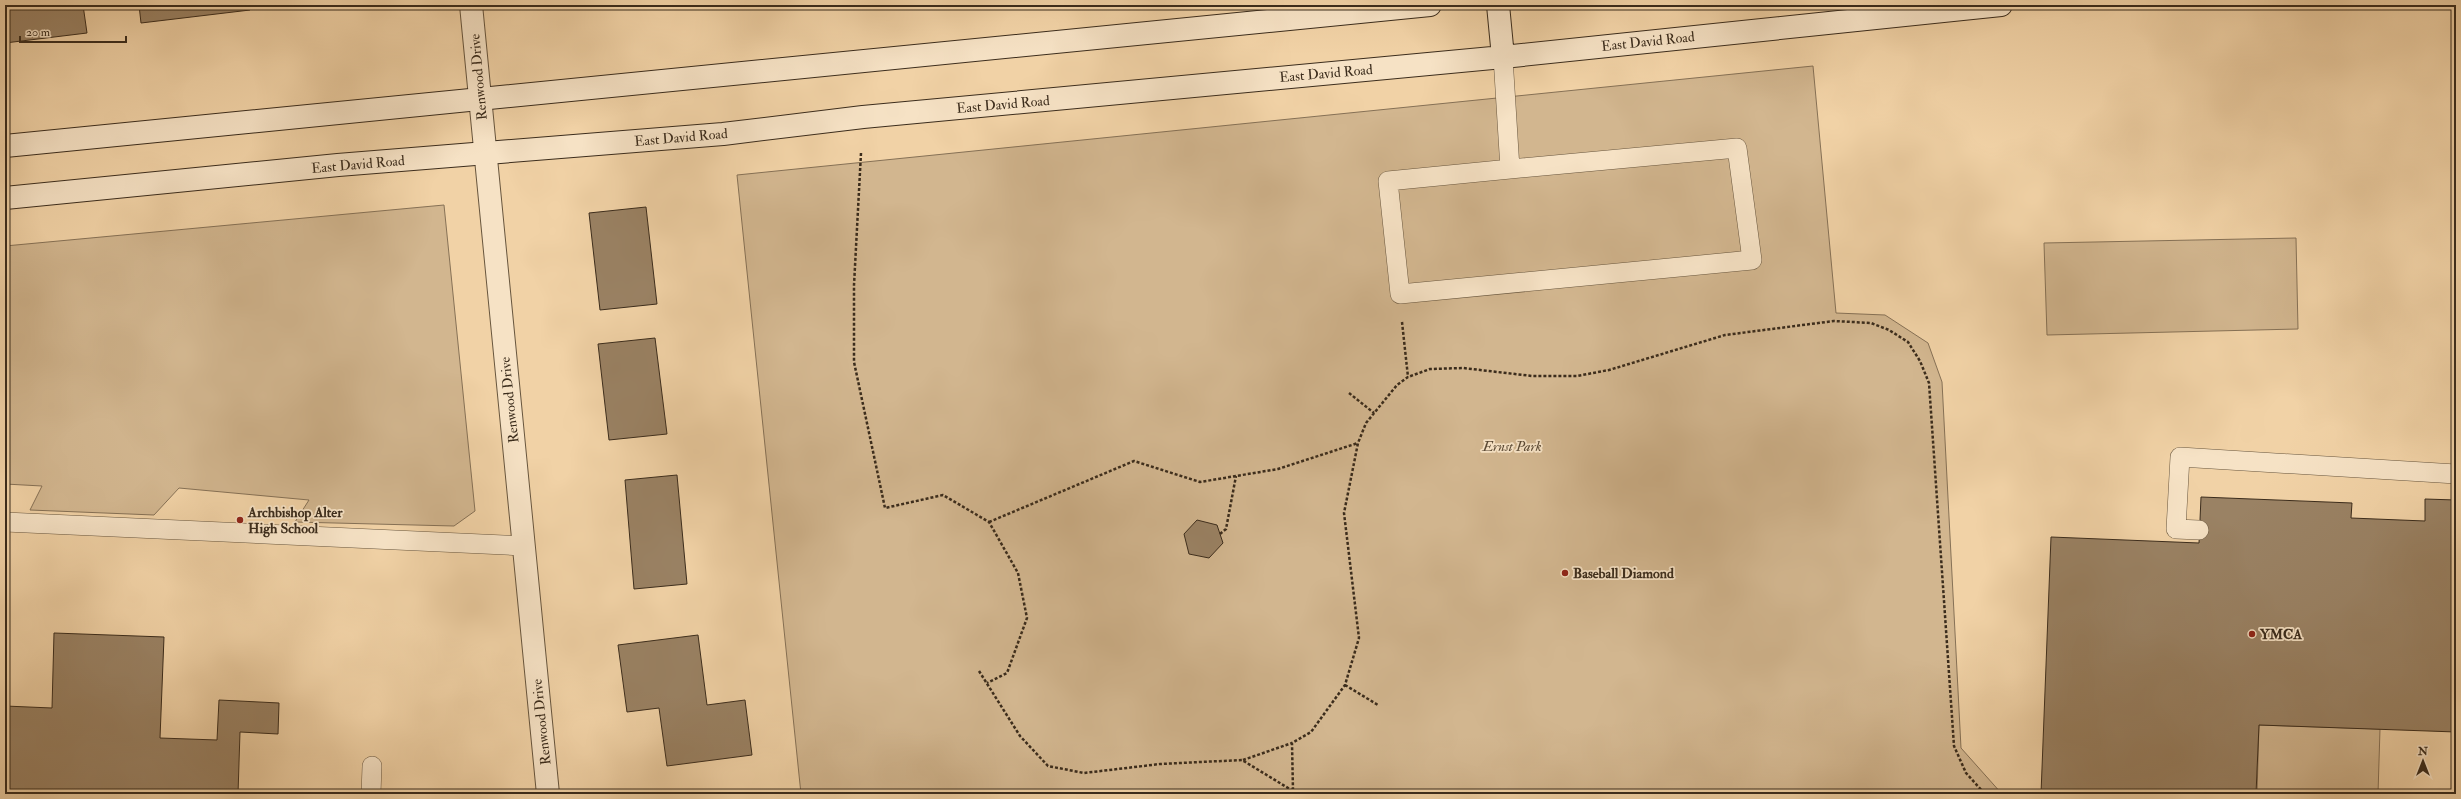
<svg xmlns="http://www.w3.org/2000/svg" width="2461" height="799" font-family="'IM FELL Double Pica',serif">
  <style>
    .green { fill: #d2b68f; stroke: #867156 }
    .building { fill: #9a8264; stroke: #3b2c1c }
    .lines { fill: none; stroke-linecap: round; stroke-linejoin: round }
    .lane-casing { stroke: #68563e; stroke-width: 20 }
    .street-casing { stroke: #68563e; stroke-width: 24 }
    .secondary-casing { stroke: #3b2c1c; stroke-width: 24 }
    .path { stroke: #3b2c1c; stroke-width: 2.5; stroke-dasharray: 3 2; stroke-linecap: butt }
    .lane { stroke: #f6e2c5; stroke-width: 19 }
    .street { stroke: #f6e2c5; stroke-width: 22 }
    .secondary { stroke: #f6e2c5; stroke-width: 22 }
    .poi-dot { fill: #8f2418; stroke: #f6e2c5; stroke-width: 1.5 }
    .labels { text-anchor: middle; stroke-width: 3.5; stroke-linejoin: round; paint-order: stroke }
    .street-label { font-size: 14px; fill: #3b2c1c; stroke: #f6e2c5 }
    .park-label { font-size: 14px; font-style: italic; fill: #594833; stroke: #f6e2c5 }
    .poi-label { font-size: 14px; font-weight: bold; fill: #3b2c1c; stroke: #f6e2c5; text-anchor: start }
  </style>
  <rect width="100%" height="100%" fill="#f1d2a6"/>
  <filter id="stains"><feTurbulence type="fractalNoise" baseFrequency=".005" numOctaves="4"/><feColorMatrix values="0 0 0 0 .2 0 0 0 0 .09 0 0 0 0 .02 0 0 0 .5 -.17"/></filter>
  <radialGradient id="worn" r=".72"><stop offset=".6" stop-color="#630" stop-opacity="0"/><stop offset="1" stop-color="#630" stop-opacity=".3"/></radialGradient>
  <path class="green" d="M1813 66 1836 313 1885 315 1928 343 1942 382 1961 748 2002 794H801L737 175Z
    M444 205 475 511 454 526 295 522 309 500 179 488 154 515 30 510 42 486 5 484V246Z
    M2296 238 2298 329 2047 335 2044 243Z
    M2259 725 2380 729 2378 794H2257Z"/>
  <path class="building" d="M5 5H83L87 33 5 43Z
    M139 5H249L250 10 141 23Z
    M646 207 657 304 600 310 589 213Z
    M655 338 667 434 609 440 598 344Z
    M677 475 687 584 634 589 625 480Z
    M2201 497 2352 503 2351 518 2425 521V499L2456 500V732L2259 725 2256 794H2041L2051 537 2199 543Z
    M1197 520 1217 525 1223 543 1209 558 1189 554 1184 534Z
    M54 633 164 637 160 738 217 740 219 700 279 703 278 734 240 732 238 794H5V706L52 708Z
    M698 635 707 705 745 700 752 755 667 766 659 708 627 712 618 645Z"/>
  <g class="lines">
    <defs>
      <path id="lane" d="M1503 57 1510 169 1737 148 1752 260 1400 294 1388 181 1510 169
        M5 522 524 546
        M2199 530 2176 529 2180 457 2456 474
        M371 794 372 766"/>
      <path id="street" d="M471 5 548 794"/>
      <path id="secondary" d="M1498 5 1503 57
        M5 146 1430 5
        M5 198 338 165 723 134 863 117 1503 57 2001 5"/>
    </defs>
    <use href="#lane" class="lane-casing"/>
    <use href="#street" class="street-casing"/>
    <use href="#secondary" class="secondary-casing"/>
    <path class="path" d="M861 153 854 285V362L885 508 943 495 989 522 1018 573 1027 618 1007 673 987 683
      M1402 322 1408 377
      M1349 393 1374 413
      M989 522 1134 461 1200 482 1278 469 1358 443
      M1220 534 1226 529 1236 476
      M979 671 1020 736 1048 766 1084 773 1160 764 1242 760 1293 791
      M1345 685 1378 705
      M1243 760 1292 743
      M1296 794 1293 791 1292 743 1311 732 1345 685 1359 638 1344 513 1358 443 1366 423 1397 385 1408 377 1430 369 1463 368 1532 376H1577L1609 370 1725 335 1834 321 1871 323 1889 330 1908 342 1920 361 1929 383 1954 746 1966 773 1985 794"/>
    <use href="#lane" class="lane"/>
    <use href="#street" class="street"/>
    <use href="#secondary" class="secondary"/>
  </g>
  <g class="poi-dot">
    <circle cx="240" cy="520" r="4"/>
    <circle cx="1565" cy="573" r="4"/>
    <circle cx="2252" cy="634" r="4"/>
  </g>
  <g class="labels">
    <g class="street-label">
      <text transform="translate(1648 41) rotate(-6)" y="5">East David Road</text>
      <text transform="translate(1326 73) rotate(-5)" y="5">East David Road</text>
      <text transform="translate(478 77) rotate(-95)" y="5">Renwood Drive</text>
      <text transform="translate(1003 104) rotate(-5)" y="5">East David Road</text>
      <text transform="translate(681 137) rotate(-5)" y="5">East David Road</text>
      <text transform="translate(358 164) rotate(-5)" y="5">East David Road</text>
      <text transform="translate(509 400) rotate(-96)" y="5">Renwood Drive</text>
      <text transform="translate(541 722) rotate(-96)" y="5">Renwood Drive</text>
    </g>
    <g class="park-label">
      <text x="1512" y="451">Ernst Park</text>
    </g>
    <g class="poi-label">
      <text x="248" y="517">Archbishop Alter<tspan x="248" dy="16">High School</tspan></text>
      <text x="1573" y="578">Baseball Diamond</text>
      <text x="2260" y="639">YMCA</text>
    </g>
  </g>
  <rect width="2461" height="799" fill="none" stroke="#f1d2a6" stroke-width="20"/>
  <rect x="6" y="6" width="2449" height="787" fill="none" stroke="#3b2c1c" stroke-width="2"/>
  <rect x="10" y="10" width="2441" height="779" fill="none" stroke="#3b2c1c"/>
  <g transform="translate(2423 761)" stroke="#f6e2c5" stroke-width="3" paint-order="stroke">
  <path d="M0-3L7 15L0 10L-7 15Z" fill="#3b2c1c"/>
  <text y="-6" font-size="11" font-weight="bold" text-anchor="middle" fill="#3b2c1c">N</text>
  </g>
  <path d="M20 36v6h106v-6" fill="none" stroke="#3b2c1c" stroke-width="2"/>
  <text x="26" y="36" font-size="12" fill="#3b2c1c" stroke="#f6e2c5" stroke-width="3" paint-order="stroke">20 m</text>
  <rect width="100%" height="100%" filter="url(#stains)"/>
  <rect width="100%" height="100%" fill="url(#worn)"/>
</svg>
